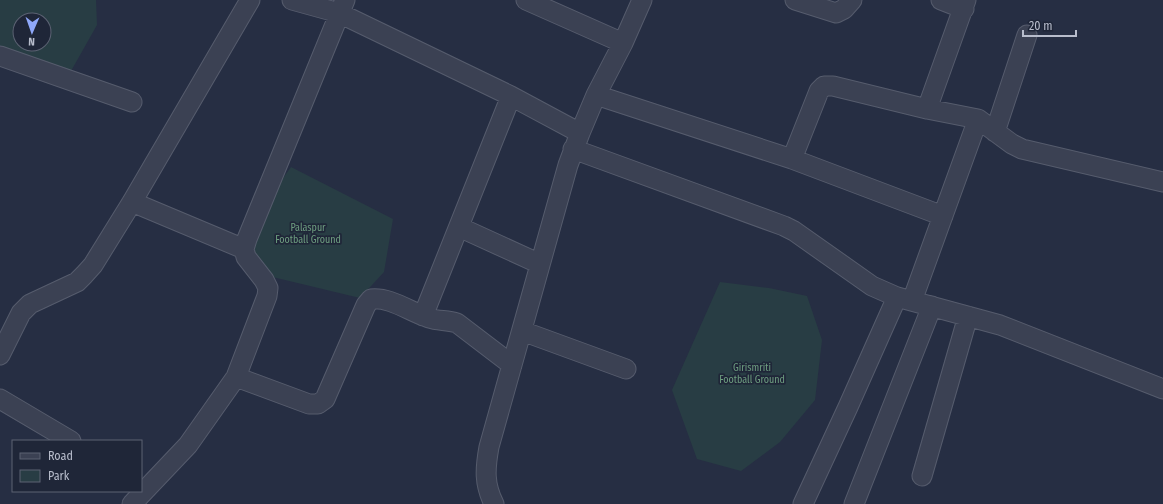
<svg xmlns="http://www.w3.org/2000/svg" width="1163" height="504" font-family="'Fira Sans Condensed',sans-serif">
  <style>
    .green { fill: #283d44; fill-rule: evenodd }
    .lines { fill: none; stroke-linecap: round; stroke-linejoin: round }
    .street-casing { stroke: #565c6d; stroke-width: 21 }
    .street { stroke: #3b4153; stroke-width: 19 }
    .labels { text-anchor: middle; stroke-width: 3.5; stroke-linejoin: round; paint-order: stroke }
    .park-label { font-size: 10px; fill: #6e9e80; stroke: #1f2638 }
  </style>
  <rect width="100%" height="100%" fill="#262e43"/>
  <path class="green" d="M0 0H96L97 25 62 87 0 56ZM20 20H44V44H20Z
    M291 167 393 219 384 272 360 298 256 273 251 223Z
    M720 282 769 288 807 296 822 340 815 400 780 442 741 471 697 459 672 390Z"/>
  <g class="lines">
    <defs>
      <path id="street" d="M292 0 339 13 511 96 580 133
        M526 0 623 43
        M795 0 836 13 844 9 852 0
        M941 0 964 9
        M0 56 132 102
        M596 95 792 159 943 216
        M927 109 966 0
        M995 132 1027 35
        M573 149 784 226 794 231 872 286 897 297 1000 325 1163 389
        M792 159 819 91 824 86H833L927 109 978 119 1012 144 1022 149 1163 182
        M132 202 244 249
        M459 227 540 264
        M912 301 978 119
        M423 316 511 96
        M522 331 626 369
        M0 355 21 313 30 304 77 282 84 275 93 265 132 202 250 0
        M236 377 309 404H318L325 399 366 305 371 299C391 297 410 312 429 318 438 321 447 320 457 323L512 365
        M0 399 71 441
        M922 476 968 316
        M132 504 188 445 236 377 267 296 268 288 264 280 246 257 244 249 247 239 345 0
        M494 504C484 484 485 469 489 447L568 165 580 133 596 95 623 43 642 0
        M803 504 848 407 897 297
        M854 504 932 306"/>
    </defs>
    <use href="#street" class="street-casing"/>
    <use href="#street" class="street"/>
  </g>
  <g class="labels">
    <g class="park-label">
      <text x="308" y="231">Palaspur<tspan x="308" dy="12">Football Ground</tspan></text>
      <text x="752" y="371">Girismriti<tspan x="752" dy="12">Football Ground</tspan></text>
    </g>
  </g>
  <rect x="12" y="440" width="130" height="52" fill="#1f2638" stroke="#5c6273"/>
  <rect x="20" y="453" width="20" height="6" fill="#3b4153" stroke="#5c6273"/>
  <text x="48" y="460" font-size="12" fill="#b8bdcc">Road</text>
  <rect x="20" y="470" width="20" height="12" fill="#283d44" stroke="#5c6273"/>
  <text x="48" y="480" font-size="12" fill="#b8bdcc">Park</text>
  <g transform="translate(32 32) rotate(182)"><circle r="19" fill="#1f2638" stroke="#5c6273"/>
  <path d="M0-3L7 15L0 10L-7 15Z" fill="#8fa8fa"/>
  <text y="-6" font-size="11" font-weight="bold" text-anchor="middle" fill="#b8bdcc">N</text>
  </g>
  <path d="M1023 30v6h53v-6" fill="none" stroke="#b8bdcc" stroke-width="2"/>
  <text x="1029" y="30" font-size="12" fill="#b8bdcc" stroke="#1f2638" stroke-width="3" paint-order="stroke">20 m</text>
</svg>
